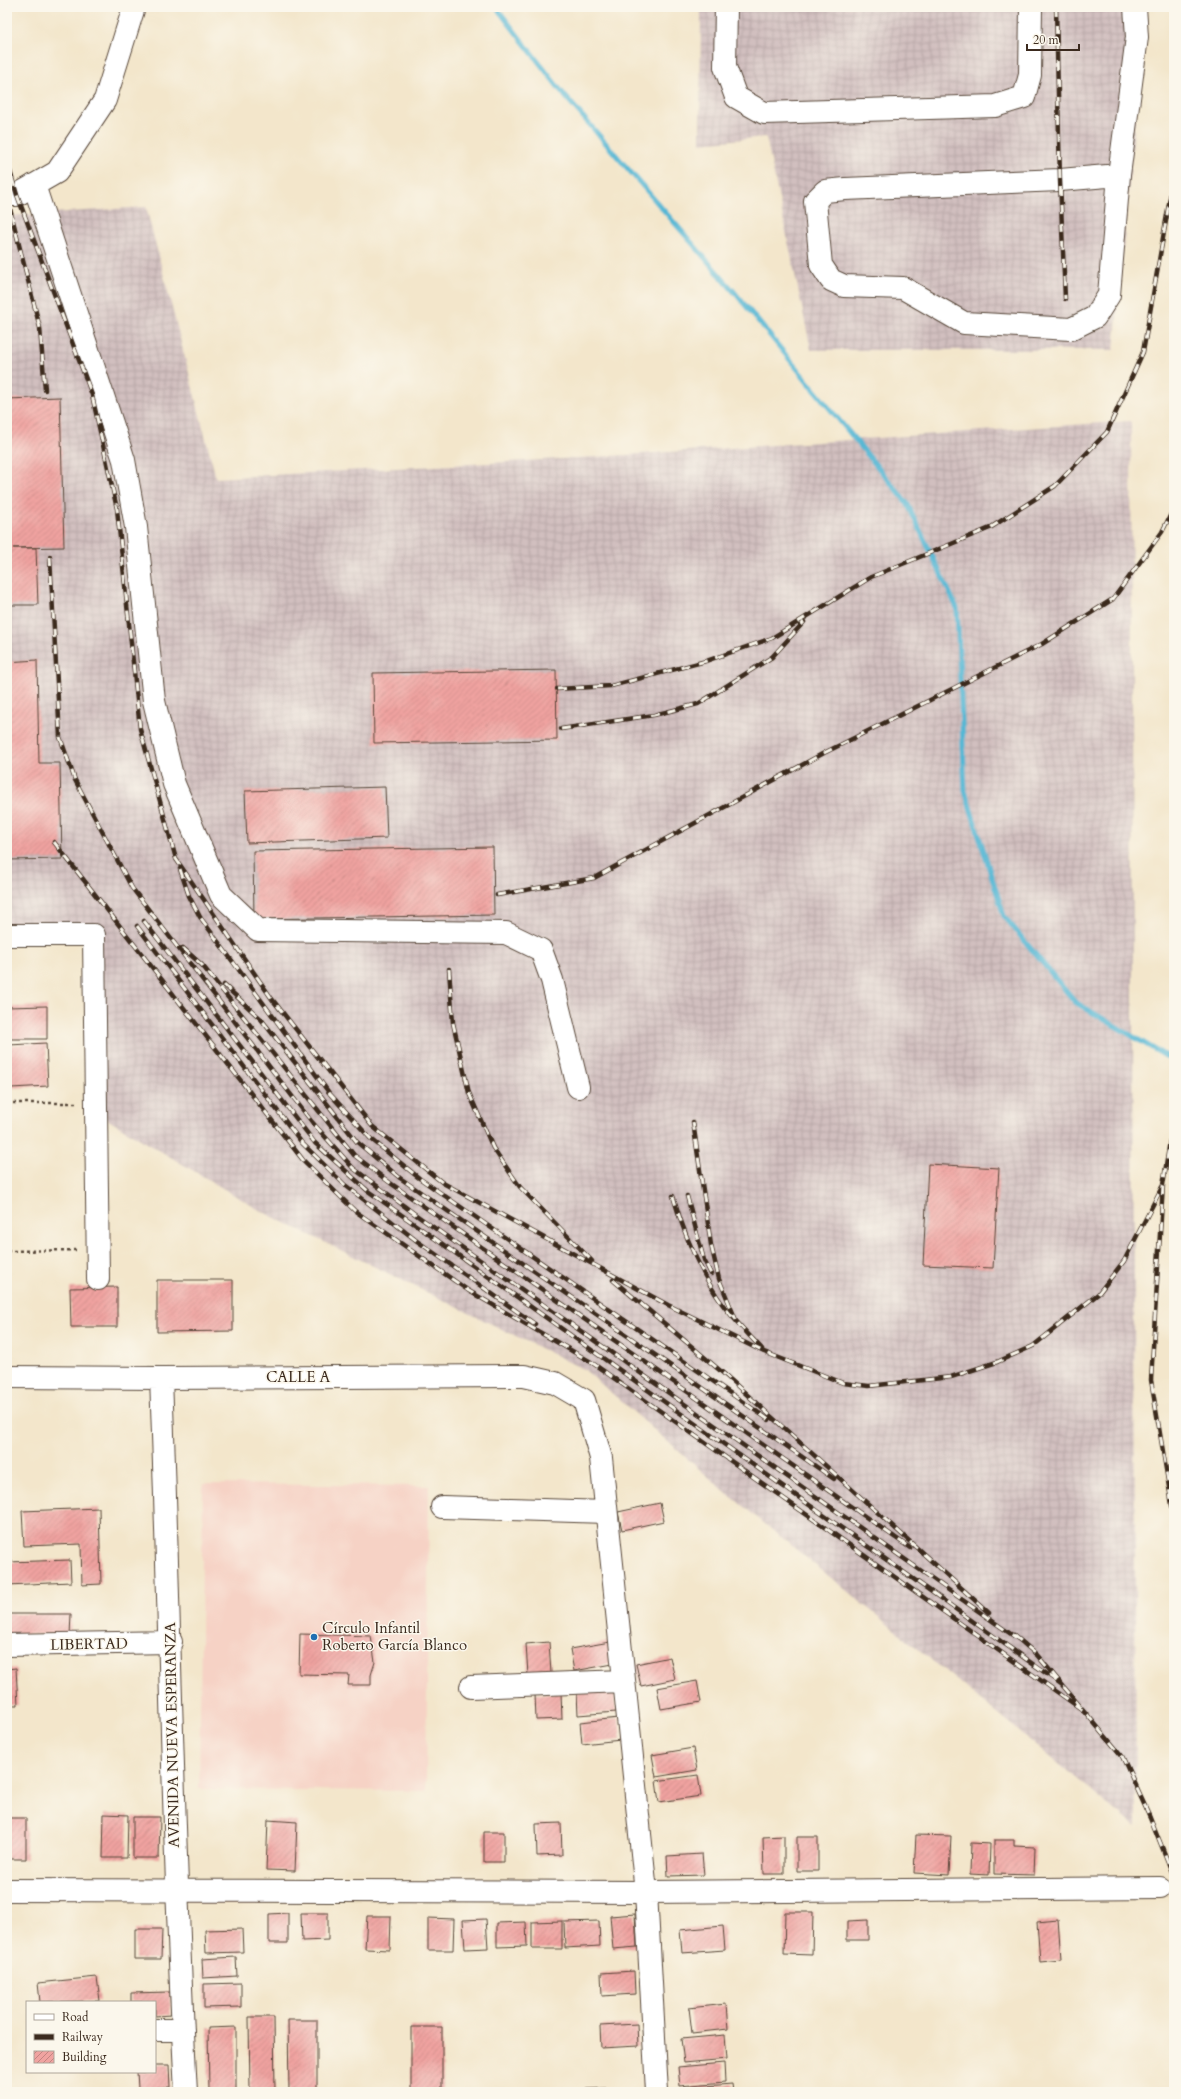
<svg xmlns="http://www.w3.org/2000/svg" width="1181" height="2099" font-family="Cardo,serif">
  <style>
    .built { fill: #f6d2c5 }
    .industrial { fill: url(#industrial-grid) }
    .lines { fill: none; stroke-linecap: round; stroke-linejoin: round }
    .stream { stroke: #56b7d4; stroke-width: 5 }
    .building { fill: url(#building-hatch) }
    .minor-casing { stroke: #574638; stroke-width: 24 }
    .path { stroke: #574638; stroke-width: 2.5; stroke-dasharray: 3 3; stroke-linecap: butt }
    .minor { stroke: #fff; stroke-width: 22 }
    .rail-casing { stroke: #3b2a1e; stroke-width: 4.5 }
    .rail { stroke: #fbf7ec; stroke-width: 3; stroke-dasharray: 9; stroke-linecap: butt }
    .poi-dot { fill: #1f6fb2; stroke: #fbf7ec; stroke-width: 1.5 }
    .labels { text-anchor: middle; stroke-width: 3; stroke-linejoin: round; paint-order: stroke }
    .street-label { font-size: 15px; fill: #3b2a1e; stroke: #fbf7ec }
    .poi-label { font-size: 15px; fill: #3b2a1e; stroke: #fbf7ec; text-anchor: start }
  </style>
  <defs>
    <pattern id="industrial-grid" width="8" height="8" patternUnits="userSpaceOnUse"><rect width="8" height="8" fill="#d1bfbf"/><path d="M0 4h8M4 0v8" fill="none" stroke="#b4a4a4"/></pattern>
    <pattern id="building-hatch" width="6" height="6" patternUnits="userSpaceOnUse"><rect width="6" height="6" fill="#f0a3a0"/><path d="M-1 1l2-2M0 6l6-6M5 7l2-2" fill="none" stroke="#c48582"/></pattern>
  </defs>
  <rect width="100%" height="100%" fill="#fbf7ec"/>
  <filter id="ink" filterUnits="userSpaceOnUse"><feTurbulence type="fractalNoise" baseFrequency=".025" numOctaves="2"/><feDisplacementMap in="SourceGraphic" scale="8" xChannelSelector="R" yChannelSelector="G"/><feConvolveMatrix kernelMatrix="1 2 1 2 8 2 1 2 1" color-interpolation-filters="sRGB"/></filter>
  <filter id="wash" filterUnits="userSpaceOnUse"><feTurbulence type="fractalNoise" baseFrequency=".012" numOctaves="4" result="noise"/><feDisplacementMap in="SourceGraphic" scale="16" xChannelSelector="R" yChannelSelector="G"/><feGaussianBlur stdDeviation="0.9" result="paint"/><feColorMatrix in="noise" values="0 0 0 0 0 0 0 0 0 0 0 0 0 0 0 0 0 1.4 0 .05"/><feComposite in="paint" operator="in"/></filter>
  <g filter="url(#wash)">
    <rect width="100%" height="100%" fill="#f3e6cb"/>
    <path class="built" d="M203 1484 429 1486 426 1791 199 1789Z"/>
    <path class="industrial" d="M701 7H1145L1114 350H811L766 137 700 143Z
      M146 207 216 478 596 457 1131 421 1136 1827 727 1493 585 1370 261 1211 105 1118 98 930 7 929V216Z"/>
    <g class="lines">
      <path class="stream" d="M496 7 565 96 736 294 907 503 957 608 965 791 1004 916 1075 1002 1174 1061"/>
    </g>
    <g id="blocks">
      <path class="building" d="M60 397 64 547 13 548H36L38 605H7V399Z
        M37 660 39 763H60L62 859 7 860V662Z
        M556 670 557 740 374 743 373 673Z
        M385 787 387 838 247 843 245 791Z
        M493 847 494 915 254 919 253 851Z
        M47 1006V1039H7V1007Z
        M46 1043 48 1086 11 1088 9 1045Z
        M928 1164 999 1168 993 1268 923 1265Z
        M157 1280H233V1331L157 1332Z
        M117 1287V1327H71L70 1288Z
        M660 1503 664 1521 622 1530 618 1512Z
        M99 1508 101 1584 82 1585 81 1544 24 1546 22 1511Z
        M70 1560 71 1582 7 1585V1562Z
        M7 1614H71L70 1635 7 1634Z
        M300 1634 371 1636 375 1662 371 1675V1685H348L349 1675 299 1674Z
        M549 1642 551 1673 528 1675 526 1644Z
        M610 1642 613 1664 574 1671 570 1649Z
        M670 1657 675 1679 641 1686 636 1664Z
        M16 1668 18 1705H7V1669Z
        M697 1681 701 1702 661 1709 657 1688Z
        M615 1690 616 1712 578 1715 577 1692Z
        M561 1693 562 1719 536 1720 535 1694Z
        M619 1718 621 1740 582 1744 580 1722Z
        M693 1748 697 1770 656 1777 652 1755Z
        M698 1775 701 1796 659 1802 656 1781Z
        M104 1814 128 1815 127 1858H103Z
        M133 1817H160L159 1858H133Z
        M7 1818H26V1859H7Z
        M268 1820 297 1822 295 1871 266 1870Z
        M561 1823 562 1855 537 1856 536 1824Z
        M484 1832H504V1862H484Z
        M916 1835 951 1836 949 1875 914 1873Z
        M784 1836V1874H764L763 1837Z
        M797 1837H818V1871H797Z
        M994 1840H1014V1846L1035 1847 1034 1875 994 1874Z
        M971 1843 990 1844 989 1875 970 1874Z
        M702 1854 704 1875 668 1876 667 1856Z
        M785 1912H813L812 1955 784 1954Z
        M288 1913V1943H269V1914Z
        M301 1913H328V1940L302 1941Z
        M635 1914 637 1947 613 1949 610 1916Z
        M367 1916H391L390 1950 365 1949Z
        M428 1918 454 1919 453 1950H428Z
        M486 1919 488 1948 465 1949 463 1920Z
        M868 1920V1940H847V1921Z
        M1058 1920 1061 1960 1040 1962 1037 1922Z
        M562 1921V1949H532V1922Z
        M599 1921 600 1946 565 1948 564 1922Z
        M526 1922 527 1946 497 1947V1923Z
        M723 1926 725 1950 682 1953 680 1930Z
        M135 1929H162L161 1959H135Z
        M242 1929 243 1952 206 1953 205 1930Z
        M236 1957 237 1976 203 1978 202 1959Z
        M634 1971 635 1994 602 1996 601 1973Z
        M97 1977 100 2001 40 2002 38 1983Z
        M241 1983V2007L204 2008V1984Z
        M170 1992 171 2015 155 2016V2002H131V1993Z
        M726 2004 728 2029 692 2033 689 2008Z
        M249 2017H274L275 2092H250Z
        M288 2020H317V2092H289Z
        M637 2024 638 2046 601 2048 600 2026Z
        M236 2027V2092H209L208 2028Z
        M411 2027H442V2092H411Z
        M725 2035 727 2059 684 2063 681 2039Z
        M724 2063 725 2082 680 2086 678 2067Z
        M155 2065H169L170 2087 138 2088 137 2072H155Z
        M732 2084 733 2092H693L692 2087Z
        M607 2088V2092H583V2089Z"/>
    </g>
  </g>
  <g filter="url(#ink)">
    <use href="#blocks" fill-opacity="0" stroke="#574638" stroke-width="1"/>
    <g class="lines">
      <defs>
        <path id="minor" d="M726 7 725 67 736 97 764 113 995 106 1024 97 1030 75 1031 7
          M1119 175 1060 180 845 189 825 191 815 201 821 265 831 280 844 286 903 288 964 323 1071 329 1095 317 1109 295 1119 175 1137 37 1135 7
          M34 185 124 460 136 527 154 701 174 784 221 895 258 930 506 933 541 950 552 980 578 1087
          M7 195H17L57 172 105 100 134 7
          M7 935H94L98 1279
          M7 1377 161 1378 524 1376 555 1383 584 1400 601 1458 646 1892 657 2092
          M161 1378C170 1616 173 1854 186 2092
          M442 1507 606 1512
          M7 1645 171 1642
          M471 1687 623 1681
          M7 1890 646 1892 1160 1888
          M155 2030H183"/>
      </defs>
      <use href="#minor" class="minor-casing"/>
      <path class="path" d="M7 1103H77
        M7 1251 79 1250"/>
      <use href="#minor" class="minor"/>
      <defs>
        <path id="rail" d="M1056 7 1060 180 1065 299
          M7 161 17 195 92 395 117 509 140 729 176 859 272 999 372 1126 443 1183 668 1305 764 1352 843 1383 869 1386 951 1377 997 1362 1033 1346 1098 1294 1124 1261 1163 1185
          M7 197 40 328 45 390
          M50 557 60 737 75 780 132 888 312 1122 353 1168 419 1217 1018 1639
          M557 689 611 686 706 661 772 638 871 577 990 528 1055 486 1107 432 1143 352 1174 175
          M561 729 654 715 698 704 772 657 804 622
          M54 842 303 1160 355 1211 469 1291 591 1362 1084 1711
          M180 869 189 896 200 917 330 1094 370 1138 419 1178 769 1420
          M497 895 594 878 824 753 1042 644 1113 599 1162 532 1174 508
          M144 921 315 1143 368 1191 1061 1684
          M137 926 302 1143 345 1185 417 1241 535 1324
          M183 948 202 965 354 1155 389 1182 910 1548
          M449 969 453 1023 469 1093 493 1148 520 1187 592 1261
          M224 985 261 1019 357 1142 400 1178 834 1479
          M1174 1115 1163 1185 1151 1380 1174 1517
          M693 1122 711 1245 719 1279 736 1320
          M673 1196C684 1234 700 1273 723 1305 735 1321 749 1335 762 1349
          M687 1196 704 1260 711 1274
          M613 1280 723 1373 989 1613
          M1014 1635 1037 1655 1122 1756 1150 1817 1174 1877"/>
      </defs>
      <use href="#rail" class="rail-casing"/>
      <use href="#rail" class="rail"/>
    </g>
  </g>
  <circle class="poi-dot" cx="314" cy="1637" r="4"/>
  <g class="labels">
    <g class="street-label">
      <text x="298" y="1382">CALLE A</text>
      <text transform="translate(89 1644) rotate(-1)" y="5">LIBERTAD</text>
      <text transform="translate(172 1735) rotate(-91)" y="5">AVENIDA NUEVA ESPERANZA</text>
    </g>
    <g class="poi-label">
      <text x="322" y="1633">Círculo Infantil<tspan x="322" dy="17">Roberto García Blanco</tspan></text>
    </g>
  </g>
  <rect width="1181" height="2099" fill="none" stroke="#fbf7ec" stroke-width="24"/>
  <rect x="26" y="2001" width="130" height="72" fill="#fbf7ec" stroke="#aea59a"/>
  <rect x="34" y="2014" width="20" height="6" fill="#ffffff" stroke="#aea59a"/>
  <text x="62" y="2021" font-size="12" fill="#3b2a1e">Road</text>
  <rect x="34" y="2034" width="20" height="6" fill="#3b2a1e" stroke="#aea59a"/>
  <text x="62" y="2041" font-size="12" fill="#3b2a1e">Railway</text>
  <rect x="34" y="2051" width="20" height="12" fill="url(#building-hatch)" stroke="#aea59a"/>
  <text x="62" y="2061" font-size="12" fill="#3b2a1e">Building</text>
  <path d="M1027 44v6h52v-6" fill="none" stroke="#3b2a1e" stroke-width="2"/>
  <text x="1033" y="44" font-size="12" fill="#3b2a1e" stroke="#fbf7ec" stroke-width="3" paint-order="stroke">20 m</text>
</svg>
